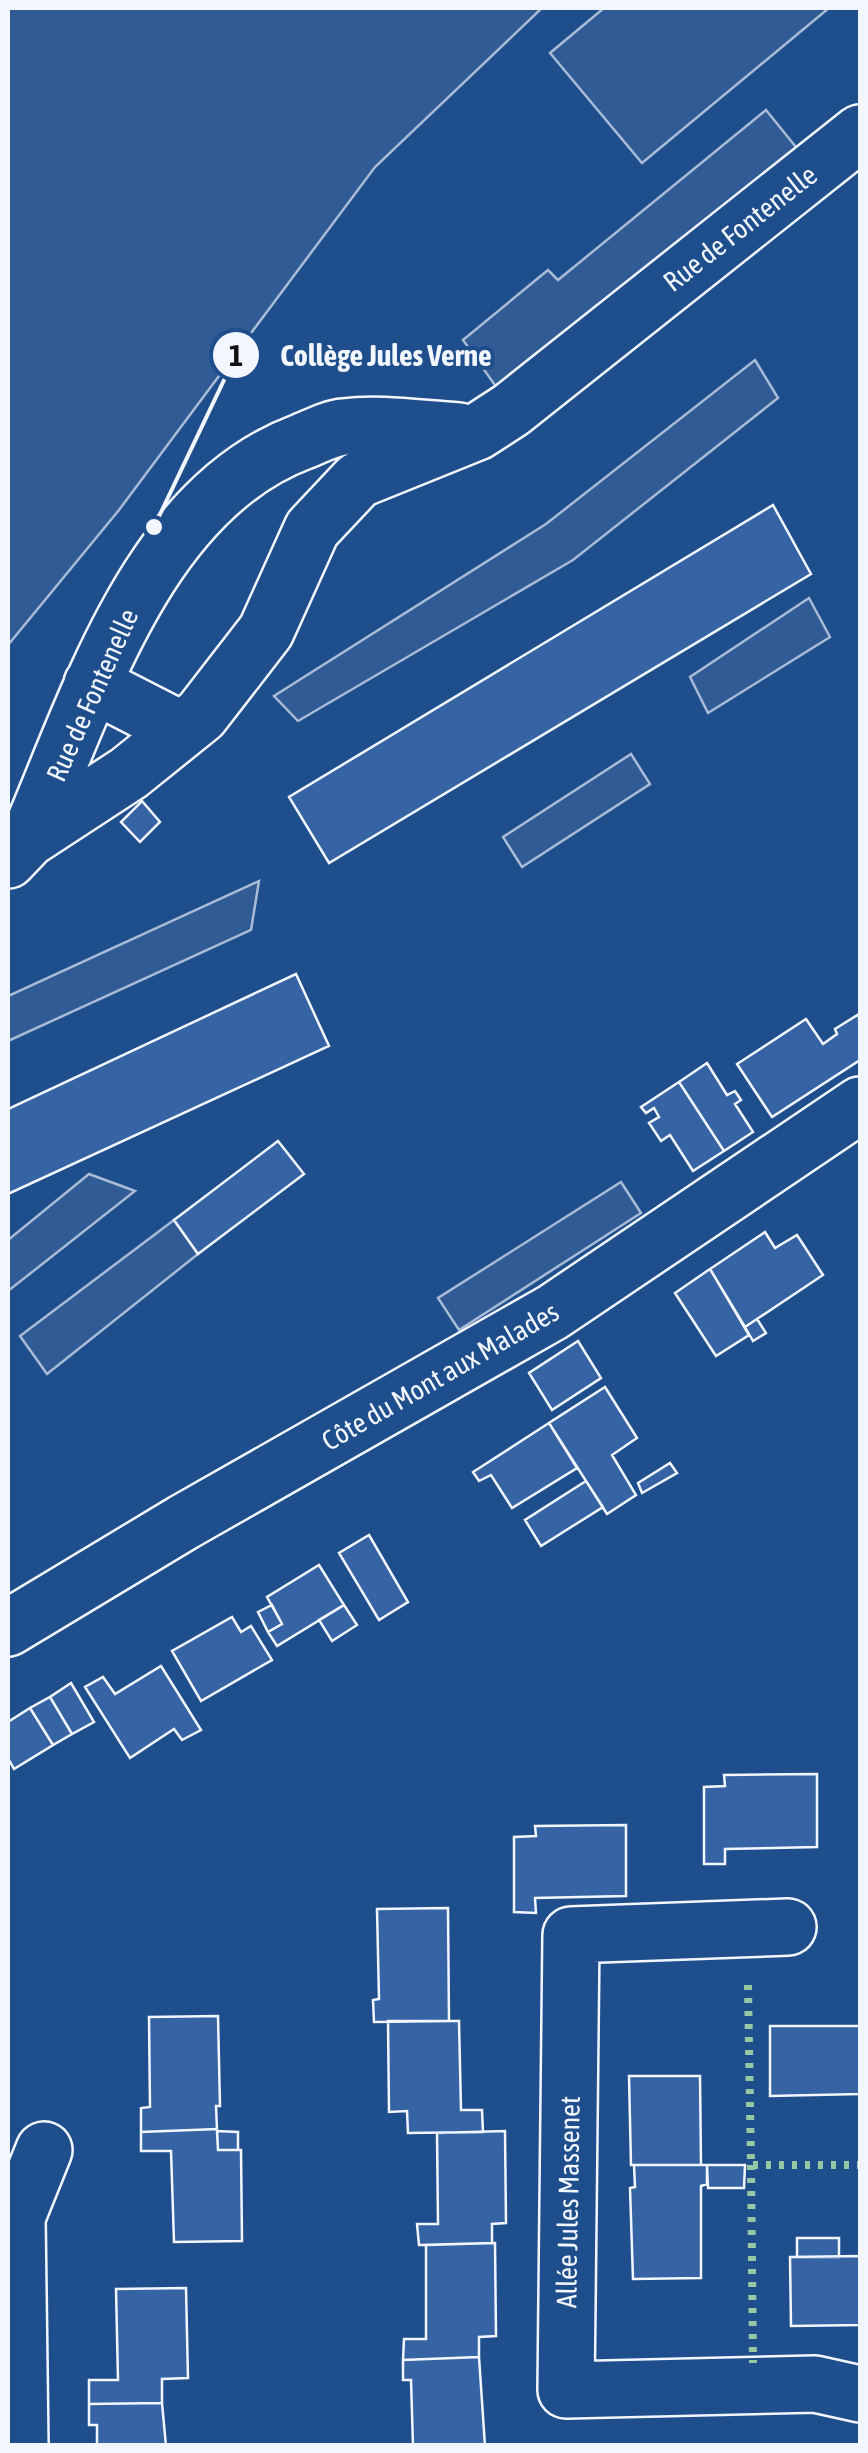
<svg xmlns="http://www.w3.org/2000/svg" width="868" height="2453" font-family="'Asap Condensed',sans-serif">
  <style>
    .built { fill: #305b95; stroke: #a8bbd7; stroke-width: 2.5 }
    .building { fill: #3563a3; stroke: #f2f6ff; stroke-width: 2.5 }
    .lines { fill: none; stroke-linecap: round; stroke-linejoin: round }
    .minor-casing { stroke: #f2f6ff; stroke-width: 60 }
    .minor { stroke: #1f4e8c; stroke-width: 55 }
    .hedge { stroke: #97c8a6; stroke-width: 8; stroke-dasharray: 5 8; stroke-linecap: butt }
    .labels { text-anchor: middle; stroke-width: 8; stroke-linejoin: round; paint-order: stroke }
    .street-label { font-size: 28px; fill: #f2f6ff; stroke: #1f4e8c }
    .leader { fill: none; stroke: #f2f6ff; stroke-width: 4 }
    .callout-dot { fill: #f2f6ff; stroke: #1f4e8c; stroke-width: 4 }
    .mark-label { font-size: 30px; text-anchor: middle; font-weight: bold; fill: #111 }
    .callout-label { font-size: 30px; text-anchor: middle; font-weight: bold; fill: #f2f6ff; stroke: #1f4e8c; stroke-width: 8; stroke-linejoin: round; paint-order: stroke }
  </style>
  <rect width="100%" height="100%" fill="#1f4e8c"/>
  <path class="built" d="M8 8H542L375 167 119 510 8 645Z
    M604 8H829L642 163 550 53Z
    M766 110 800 152 497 388 463 340 548 270 558 280Z
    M755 360 778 398 573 560 298 721 274 696 546 524Z
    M809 598 830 637 708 713 690 677Z
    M631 754 650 784 522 867 503 837Z
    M259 881 251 930 8 1041V996Z
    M89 1174 135 1191 8 1291V1240Z
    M621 1182 641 1213 459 1330 438 1298Z
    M174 1220 198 1254 47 1374 20 1336Z"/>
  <path class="building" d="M773 505 811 574 329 863 289 797Z
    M142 801 160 822 140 842 121 822Z
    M296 974 329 1046 8 1194V1109Z
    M859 1014 860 1060 772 1117 737 1064 806 1019 823 1044 837 1034 835 1029Z
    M707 1063 727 1095 735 1091 741 1100 735 1104 753 1132 724 1151 679 1082Z
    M679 1082 724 1151 693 1171 670 1135 661 1141 649 1123 659 1117 654 1108 646 1113 641 1107Z
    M278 1141 304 1174 198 1254 174 1220Z
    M765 1232 775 1248 797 1235 823 1275 745 1327 710 1269Z
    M710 1269 749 1335 716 1356 675 1293Z
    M757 1319 766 1333 753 1341 745 1327Z
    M578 1341 601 1378 552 1410 529 1373Z
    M605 1387 637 1438 612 1455 636 1495 607 1514 549 1423Z
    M549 1423 577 1468 512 1508 491 1475 479 1481 473 1472Z
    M670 1463 677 1473 642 1493 638 1483Z
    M586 1481 603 1507 541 1546 525 1520Z
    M369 1535 408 1602 379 1620 339 1553Z
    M319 1565 344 1605 277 1646 268 1632 282 1624 267 1597Z
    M272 1605 282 1624 268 1632 258 1612Z
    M344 1605 357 1625 332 1641 319 1620Z
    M232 1617 241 1632 251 1626 272 1660 201 1701 172 1651Z
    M161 1666 201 1730 182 1740 174 1729 130 1758 85 1687 103 1677 115 1694Z
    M71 1683 94 1722 72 1734 50 1697Z
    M50 1697 72 1734 53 1745 30 1708Z
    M30 1708 53 1745 14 1769 8 1758V1722Z
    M817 1774V1847L725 1849V1864H704V1787L725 1786 724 1775Z
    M626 1825V1896L535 1898 536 1913 514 1912V1837L536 1836 535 1826Z
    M448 1908 449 2021 374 2022 373 2000 379 1999 377 1909Z
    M218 2016 220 2106H216L217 2129 141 2132V2108L150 2107 149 2017Z
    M388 2021H459L461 2110H482L483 2132 408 2133 407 2111 389 2112Z
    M770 2026H860V2094L770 2096Z
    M629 2076H700L701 2165H631Z
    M217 2129 218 2150H241L242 2241 174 2242 171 2151H141V2132Z
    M217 2131 238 2132V2150H218Z
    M505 2131 506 2223 492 2224V2243L419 2245 417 2224H438L437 2133Z
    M634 2165H707V2184L701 2186V2278L633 2279 630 2188 635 2187Z
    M707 2165H745L744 2188H708Z
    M797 2238H839V2257H797Z
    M495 2243 496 2336 479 2337V2357L403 2360 404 2339H426V2245Z
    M860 2256V2325L791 2326 790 2257Z
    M186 2288 188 2378 162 2379V2403L89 2404V2380H118L116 2289Z
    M479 2357 485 2446H413L411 2380H403V2360Z
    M162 2403 166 2446H97V2425H89V2404Z"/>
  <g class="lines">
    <defs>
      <path id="minor" d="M92 684 182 730
        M28 839C88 701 147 500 301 442 314 437 330 428 344 427 380 422 422 429 459 431
        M8 860 28 839 129 773 201 715 266 631 312 529 358 480 477 432 511 410 860 133
        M8 1628 184 1522 553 1312 860 1105
        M788 1927 571 1935 566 2390 815 2384 860 2394
        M20 2446 17 2217 44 2150"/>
    </defs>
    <use href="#minor" class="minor-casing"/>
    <use href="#minor" class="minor"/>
    <path class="hedge" d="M748 1985 751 2165H860
      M751 2165 753 2363"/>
  </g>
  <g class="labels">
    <g class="street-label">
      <text transform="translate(740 228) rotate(-38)" y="10">Rue de Fontenelle</text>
      <text transform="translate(92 695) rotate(-66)" y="10">Rue de Fontenelle</text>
      <text transform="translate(440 1376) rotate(-30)" y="10">Côte du Mont aux Malades</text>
      <text transform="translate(568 2202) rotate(-89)" y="10">Allée Jules Massenet</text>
    </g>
  </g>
  <path class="leader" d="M154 527L236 355"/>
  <g class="callout-dot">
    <circle cx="154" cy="527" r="10"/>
    <circle cx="236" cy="355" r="25"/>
  </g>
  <g class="mark-label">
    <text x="236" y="366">1</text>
  </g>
  <g class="callout-label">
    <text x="386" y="366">Collège Jules Verne</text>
  </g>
  <rect width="868" height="2453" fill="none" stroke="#f2f6ff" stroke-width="20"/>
</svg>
